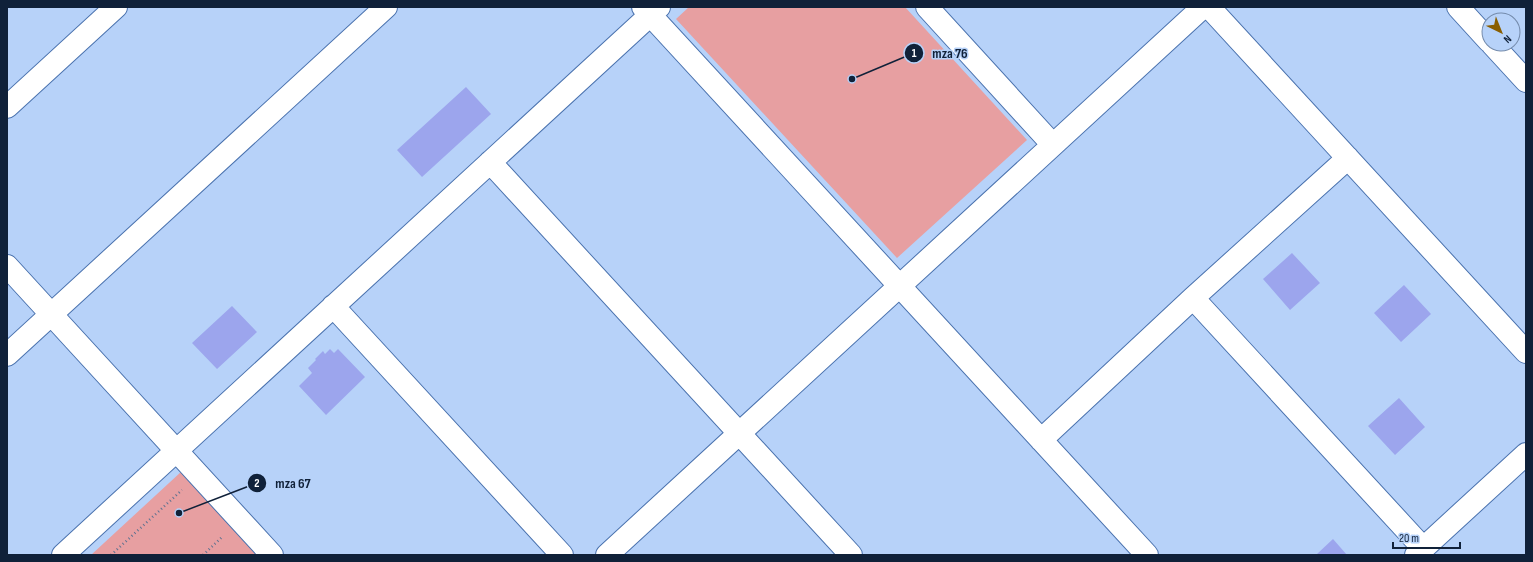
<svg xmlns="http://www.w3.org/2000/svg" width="1533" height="562" font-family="'Sofia Sans Condensed',sans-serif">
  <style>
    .green { fill: #e79fa1 }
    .building { fill: #9ca5ed }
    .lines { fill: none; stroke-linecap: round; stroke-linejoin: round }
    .minor-casing { stroke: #4a72ae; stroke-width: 24 }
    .path { stroke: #5c7190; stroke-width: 2.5; stroke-dasharray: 1 3; stroke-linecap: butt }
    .minor { stroke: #fff; stroke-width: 22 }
    .leader { fill: none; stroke: #102139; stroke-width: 1.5 }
    .callout-dot { fill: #102139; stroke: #b7d2f9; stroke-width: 1.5 }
    .mark-label { font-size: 12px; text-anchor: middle; font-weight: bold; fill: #fff }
    .callout-label { font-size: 14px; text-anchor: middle; font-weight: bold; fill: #102139; stroke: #b7d2f9; stroke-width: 3; stroke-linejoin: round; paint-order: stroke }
  </style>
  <rect width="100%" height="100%" fill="#b7d2f9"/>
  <path class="green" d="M689 7H905L1027 140 897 258 676 19Z
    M182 471 260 555H91Z"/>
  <path class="building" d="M466 87 491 114 422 177 397 150Z
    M1292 253 1320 283 1290 310 1263 279Z
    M1404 285 1431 314 1401 342 1374 313Z
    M232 306 257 332 217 369 192 343Z
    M330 349 334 353 338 349 365 377 326 415 299 386 312 373 308 368 316 360 315 359 323 351 325 354Z
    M1399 398 1425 427 1395 455 1368 426Z
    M1333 539 1347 555H1316L1317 554Z"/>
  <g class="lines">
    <defs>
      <path id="minor" d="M643 7 1147 555
        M927 7 1053 145
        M1209 7 1526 352
        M1458 7 1489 41
        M1492 44 1526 81
        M7 107 116 7
        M490 162 851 555
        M7 266 272 555
        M1193 298 1423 548
        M333 306 562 555
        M7 355 386 7
        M1041 440 1193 298 1348 158
        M63 555 659 7
        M607 555 1203 7
        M1416 555 1526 454"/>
    </defs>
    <use href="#minor" class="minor-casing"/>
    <path class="path" d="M111 555 182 490
      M203 555 223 536"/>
    <use href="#minor" class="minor"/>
  </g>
  <path class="leader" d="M852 79L914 53M179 513L257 483"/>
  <g class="callout-dot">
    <circle cx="852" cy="79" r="4"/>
    <circle cx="179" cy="513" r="4"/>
    <circle cx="914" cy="53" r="10"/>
    <circle cx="257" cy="483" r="10"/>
  </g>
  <g class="mark-label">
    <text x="914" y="57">1</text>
    <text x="257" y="487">2</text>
  </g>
  <g class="callout-label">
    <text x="950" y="58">mza 76</text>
    <text x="293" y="488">mza 67</text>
  </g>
  <rect width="1533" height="562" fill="none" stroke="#102139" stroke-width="16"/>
  <g transform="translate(1501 32) rotate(137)"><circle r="19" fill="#b7d2f9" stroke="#748bac"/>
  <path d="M0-3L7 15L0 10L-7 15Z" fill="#895e00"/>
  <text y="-6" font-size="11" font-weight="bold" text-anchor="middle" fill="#102139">N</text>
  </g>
  <path d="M1393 542v6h67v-6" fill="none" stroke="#102139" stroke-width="2"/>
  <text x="1399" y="542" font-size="12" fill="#102139" stroke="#b7d2f9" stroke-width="3" paint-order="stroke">20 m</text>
</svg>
